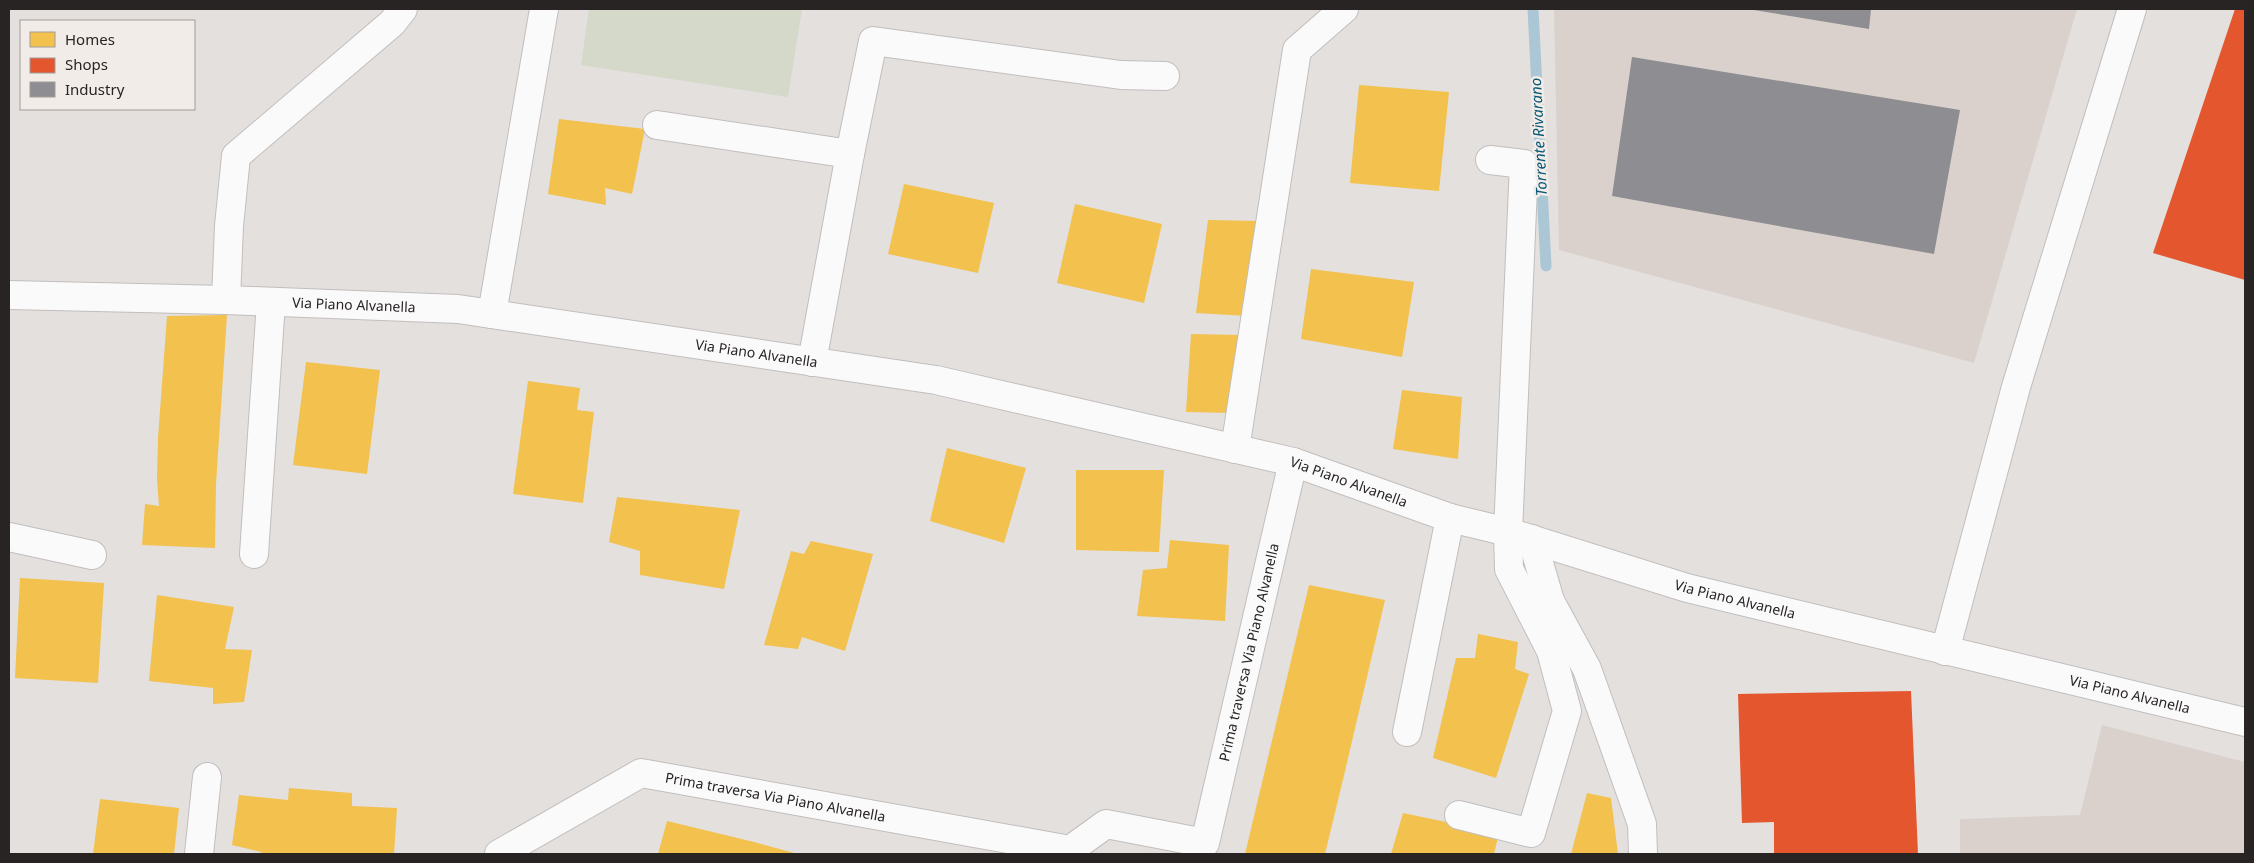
<svg xmlns="http://www.w3.org/2000/svg" width="2254" height="863" font-family="'Noto Sans',sans-serif">
  <style>
    .built { fill: #dad1cd }
    .green { fill: #d4d9ca }
    .homes { fill: #f2c14e }
    .shops { fill: #e4572e }
    .industry { fill: #8d8d92 }
    .lines { fill: none; stroke-linecap: round; stroke-linejoin: round }
    .stream { stroke: #abc7d6; stroke-width: 11 }
    .minor-casing { stroke: #c1bebd; stroke-width: 30 }
    .minor { stroke: #fbfafa; stroke-width: 28 }
    .labels { text-anchor: middle; stroke-width: 5; stroke-linejoin: round; paint-order: stroke }
    .street-label { font-size: 14px; fill: #272423; stroke: #f2ece9 }
    .water-label { font-size: 15px; font-style: italic; fill: #055774; stroke: #f2ece9 }
  </style>
  <rect width="100%" height="100%" fill="#e3e0de"/>
  <path class="built" d="M1554 9H2077L1974 363 1559 250Z
    M2102 725 2245 762V854H1960V819L2080 815Z"/>
  <path class="green" d="M589 9H802L788 97 581 65Z"/>
  <path class="homes" d="M1359 85 1449 92 1439 191 1350 183Z
    M559 119 645 129 632 194 605 188 606 205 548 194Z
    M904 184 994 203 978 273 888 254Z
    M1075 204 1162 224 1144 303 1057 283Z
    M1208 220 1259 221 1247 316 1196 313Z
    M1311 269 1414 282 1402 357 1301 339Z
    M227 315 216 484 215 548 142 545 145 504 159 506 157 479 158 438 167 316Z
    M1191 334 1240 335 1232 413 1186 412Z
    M306 362 380 370 367 474 293 465Z
    M528 381 580 388 577 410 594 412 583 503 513 494Z
    M1402 390 1462 397 1458 459 1393 449Z
    M947 448 1026 468 1004 543 930 521Z
    M1076 470H1164L1159 552 1076 550Z
    M617 497 740 510 724 589 640 575V551L609 542Z
    M1170 540 1229 545 1225 621 1137 616 1143 570 1167 568Z
    M811 541 873 554 845 651 802 637 798 649 764 645 791 551 804 554Z
    M20 578 104 583 98 683 15 678Z
    M1309 585 1385 600 1346 767 1325 854H1245Z
    M157 595 234 607 225 649 252 650 244 702 213 704V688L149 681Z
    M1478 634 1518 642 1515 669 1529 674 1496 778 1433 758 1456 658H1475Z
    M289 788 352 793V806L397 808 394 854H261V852L232 845 239 795 288 800Z
    M1587 793 1611 798 1618 854H1571Z
    M100 799 179 808 174 854H93Z
    M1403 813 1499 833 1494 854H1391Z
    M667 821 754 842 798 854H658Z"/>
  <path class="shops" d="M2235 9H2245V280L2153 253Z
    M1911 691 1918 854H1774V822L1742 823 1738 694Z"/>
  <path class="industry" d="M1748 9H1871L1869 29Z
    M1632 57 1960 110 1934 254 1612 196Z"/>
  <g class="lines">
    <path class="stream" d="M1533 9 1546 266"/>
    <defs>
      <g id="minor">
        <path d="M657 125 850 154"/>
        <path id="s1" d="M9 295 226 300 458 309 936 380 1293 462 1450 518 1508 532 1687 588 2245 722"/>
        <path d="M226 300 229 226 236 156 392 23 403 9"/>
        <path d="M492 314 544 9"/>
        <path d="M812 362 850 154 873 41 1121 75 1165 76"/>
        <path d="M1235 449 1297 50 1344 9"/>
        <path d="M9 537 92 555"/>
        <path d="M1532 539 1550 601 1587 669 1642 824 1643 854"/>
        <path d="M254 554 271 302"/>
        <path d="M1945 651 2016 387 2132 9"/>
        <path d="M1407 732 1450 518"/>
        <path d="M1459 815 1531 833 1567 711 1551 651 1509 569 1508 532 1524 164 1490 160"/>
        <path d="M199 854 207 777"/>
        <path id="s2" d="M499 854 641 773 1070 850"/>
        <path id="s3" d="M1069 854 1070 850 1106 824 1205 843 1293 462"/>
      </g>
    </defs>
    <use href="#minor" class="minor-casing"/>
    <use href="#minor" class="minor"/>
  </g>
  <g class="labels">
    <g class="street-label">
      <text dy="5" stroke="none"><textPath href="#s1" startOffset="345">Via Piano Alvanella</textPath></text>
      <text dy="5" stroke="none"><textPath href="#s1" startOffset="751">Via Piano Alvanella</textPath></text>
      <text dy="5" stroke="none"><textPath href="#s1" startOffset="1358">Via Piano Alvanella</textPath></text>
      <text dy="5" stroke="none"><textPath href="#s1" startOffset="1762">Via Piano Alvanella</textPath></text>
      <text dy="5" stroke="none"><textPath href="#s3" startOffset="345">Prima traversa Via Piano Alvanella</textPath></text>
      <text dy="5" stroke="none"><textPath href="#s1" startOffset="2168">Via Piano Alvanella</textPath></text>
      <text dy="5" stroke="none"><textPath href="#s2" startOffset="300">Prima traversa Via Piano Alvanella</textPath></text>
    </g>
    <g class="water-label">
      <text transform="translate(1539 137) rotate(-93)" y="5">Torrente Rivarano</text>
    </g>
  </g>
  <rect width="2254" height="863" fill="none" stroke="#272423" stroke-width="20"/>
  <rect x="20" y="20" width="175" height="90" fill="#f2ece9" stroke="#a19c9a"/>
  <rect x="30" y="32" width="25" height="15" fill="#f2c14e" stroke="#a19c9a"/>
  <text x="65" y="45" font-size="15" fill="#272423">Homes</text>
  <rect x="30" y="58" width="25" height="15" fill="#e4572e" stroke="#a19c9a"/>
  <text x="65" y="70" font-size="15" fill="#272423">Shops</text>
  <rect x="30" y="82" width="25" height="15" fill="#8d8d92" stroke="#a19c9a"/>
  <text x="65" y="95" font-size="15" fill="#272423">Industry</text>
</svg>
